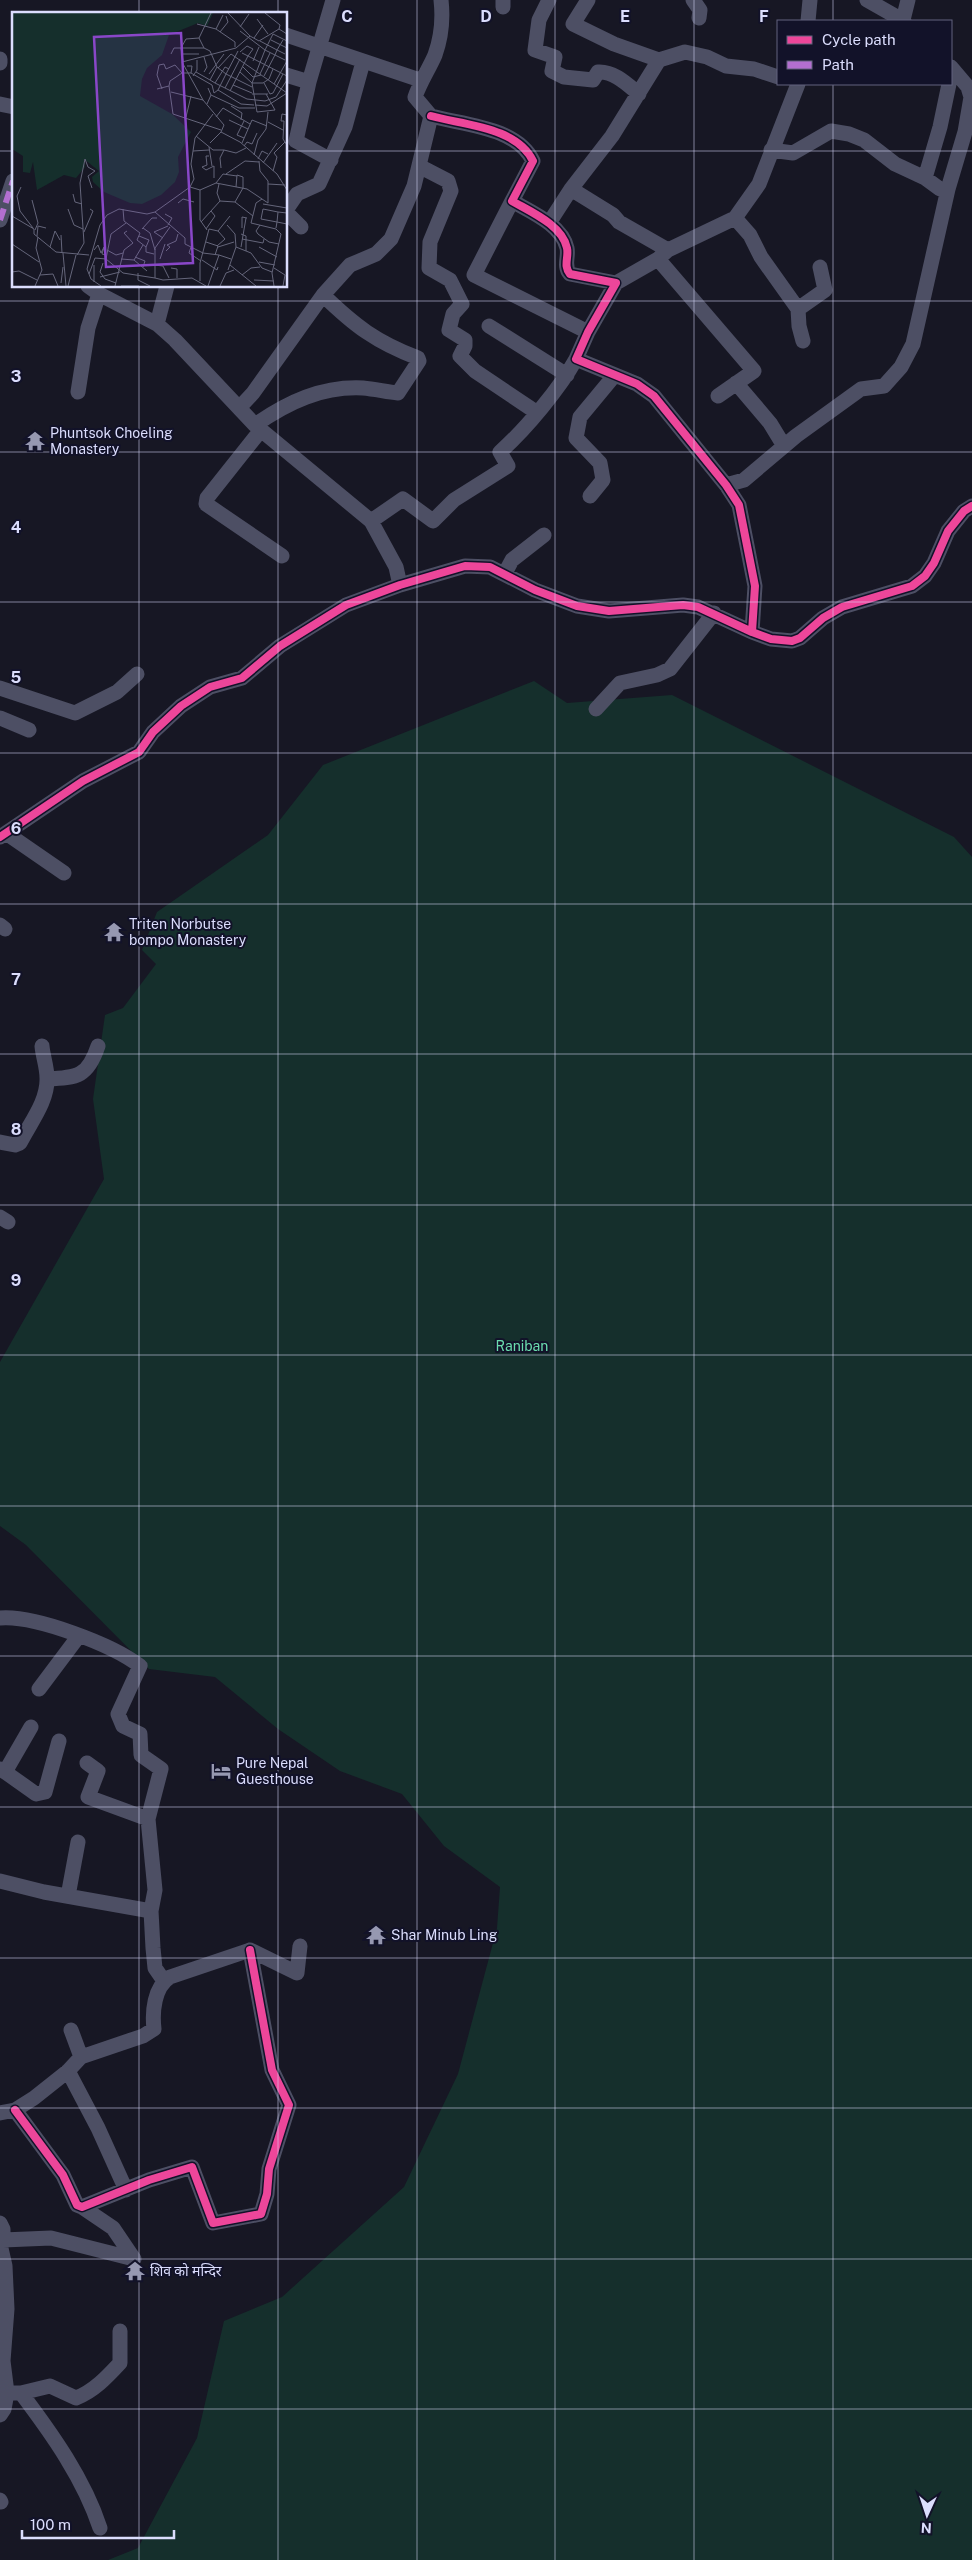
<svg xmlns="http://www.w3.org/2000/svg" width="972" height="2560" font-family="'Public Sans','Noto Sans Devanagari',sans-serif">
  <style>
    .green { fill: #152f2c }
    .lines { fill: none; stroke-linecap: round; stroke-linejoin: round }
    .minor { stroke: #4d4f64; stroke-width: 15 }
    .quiet { stroke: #b36fd0; stroke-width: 6; stroke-dasharray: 12 6; stroke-linecap: butt }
    .cycleway-casing { stroke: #121229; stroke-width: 11 }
    .cycleway { stroke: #ed469a; stroke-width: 8 }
    .grid { fill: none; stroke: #dbddfd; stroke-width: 1; stroke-opacity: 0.55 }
    .labels { text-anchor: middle; stroke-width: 4; stroke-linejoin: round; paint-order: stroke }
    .poi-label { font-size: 14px; fill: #dbddfd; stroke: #121229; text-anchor: start }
    .park-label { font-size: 14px; fill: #6adbad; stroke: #121229 }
    .inset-road { fill: none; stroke: #65667b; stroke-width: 1 }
    .view { fill: #8947c8; fill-opacity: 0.15; stroke: #8947c8; stroke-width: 2.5 }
    .inset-edge { fill: none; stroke: #dbddfd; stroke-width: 2.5 }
    .grid-label { font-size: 16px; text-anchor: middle; font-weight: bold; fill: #dbddfd; stroke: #121229; stroke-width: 4; stroke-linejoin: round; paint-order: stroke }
  </style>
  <rect width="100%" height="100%" fill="#171724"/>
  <path class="green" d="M534 681 567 703 672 695 954 837 972 857V2560H108L138 2548 197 2438 224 2321 282 2297 404 2187 458 2074 497 1928 500 1887 444 1846 402 1794 340 1771 278 1729 215 1677 149 1669 26 1545 0 1526V1362L104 1179 93 1099 105 1015 123 1008 156 964 142 950 157 912 268 835 323 765Z"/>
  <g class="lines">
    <path class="minor" d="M549 0 539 20 535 50 555 57 552 71 564 77 593 80 598 72C614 71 627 84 639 94
      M588 0 573 24 614 44 659 60
      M693 0 700 10 699 18
      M867 0 904 21
      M503 7V0
      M903 20 908 0
      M808 21 810 0
      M286 35 420 80
      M0 59V63
      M286 75 309 82 296 141 331 160
      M309 82 333 0
      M0 104 14 107
      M431 116C464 125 517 127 533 161L512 201C531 212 562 225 567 248 569 257 563 266 570 274L616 283 588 332 576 359 637 384 654 396 726 485 739 505 755 586 752 632
      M771 150 793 153 831 131 849 134 864 140 895 164 925 178 940 189H948
      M419 166 448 181 451 191 430 242 429 268 450 280 462 304 453 314 449 330 465 340V346L460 356 475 371 536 412
      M925 178 940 127 949 84
      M571 189 613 215 619 222 668 250
      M512 201 474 275 588 332
      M286 210 297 194 319 184 345 127 363 62
      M286 212 301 227
      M735 218 750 235 761 257 798 309 799 326 803 341
      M0 220 13 181
      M549 223 571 189 612 136 659 60 685 52 707 57 726 66 754 69 778 77
      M616 283 658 259
      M88 286 99 294 157 324 175 340 255 425 371 521 396 567 400 585
      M798 309 825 290 820 267
      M157 324 167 286
      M489 326 567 375
      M736 383 770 423 784 446
      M78 392 88 328 99 294
      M718 396 754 371 658 259 668 250 735 218 759 184 798 84
      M240 407 253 393 323 295 350 265 376 254 391 239 414 186 431 116 415 97C420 82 429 69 435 55 441 38 443 17 441 0
      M255 425C288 402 322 386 363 388 375 389 387 392 398 393L419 361 418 358C376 342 355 326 323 295
      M261 430 207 498 206 504 282 556
      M726 485 744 480 796 436 861 389 884 386 901 367 913 344 948 189 965 132 971 97 968 87 951 67
      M590 496 603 480 600 463 576 438 580 417 614 376
      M371 521 403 499 433 521 454 500 508 466 500 452C526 429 560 388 576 359
      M505 573 512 560 544 535
      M0 688 75 713 117 692 137 674
      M596 709 620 683 657 675 670 669 714 613
      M0 718 29 730
      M6 833 64 873
      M0 837 83 781 139 752 153 732 181 706 210 687 242 678 280 646 346 605 400 585 465 566 490 567 535 590 577 606 609 611 683 605 698 607 752 632 771 639 792 641 800 638 823 618 842 607 912 586 925 576 934 563 948 531 964 511 972 506
      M0 925 5 929
      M47 1079C78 1078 88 1076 98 1046
      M0 1142 15 1145 20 1143C30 1123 48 1101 47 1078 47 1067 43 1057 42 1046
      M0 1217 8 1222
      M0 1618C35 1615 113 1645 140 1666L118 1714 123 1726 140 1734 141 1755 161 1769 148 1819 155 1890 151 1911 153 1948 155 1968 164 1981
      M39 1689 78 1637
      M87 1763 98 1771 88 1797 148 1819
      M0 1769 5 1772 31 1727
      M5 1772 36 1794 45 1792 59 1741
      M0 1881 44 1892 151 1911
      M68 1896 78 1842
      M71 2030 81 2057
      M68 2071 98 2128 126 2190
      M15 2110 63 2175 77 2205 82 2207 149 2180 192 2167 213 2223 261 2214 267 2194 269 2169 289 2105 272 2070 250 1950
      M0 2113 15 2110 34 2098 68 2071 81 2057 143 2036 154 2029C152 2012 154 1987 170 1977L250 1950 297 1973 300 1946
      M82 2207 113 2228 134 2259
      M0 2223 3 2229V2240L0 2244
      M3 2240 51 2238 134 2259
      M0 2244 5 2266 7 2309 3 2361 7 2393H21L50 2386 76 2398C94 2391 107 2377 120 2363V2331
      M21 2393C52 2434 84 2479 100 2528
      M0 2415 4 2409 7 2393
      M0 2500 1 2502"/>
    <path class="quiet" d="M0 220 13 181"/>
    <defs>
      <path id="cycleway" d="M431 116C464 125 517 127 533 161L512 201C531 212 562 225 567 248 569 257 563 266 570 274L616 283 588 332 576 359 637 384 654 396 726 485 739 505 755 586 752 632
        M0 837 83 781 139 752 153 732 181 706 210 687 242 678 280 646 346 605 400 585 465 566 490 567 535 590 577 606 609 611 683 605 698 607 752 632 771 639 792 641 800 638 823 618 842 607 912 586 925 576 934 563 948 531 964 511 972 506
        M15 2110 63 2175 77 2205 82 2207 149 2180 192 2167 213 2223 261 2214 267 2194 269 2169 289 2105 272 2070 250 1950"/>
    </defs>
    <use href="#cycleway" class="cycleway-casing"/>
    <use href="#cycleway" class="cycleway"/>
  </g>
  <path class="grid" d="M139 0V14M278 0V14M417 0V2560M555 0V2560M694 0V2560M833 0V21M833 84V2560M0 151H14M286 151H972M139 286V2560M278 286V2560M0 301H972M0 452H972M0 602H972M0 753H972M0 904H972M0 1054H972M0 1205H972M0 1355H972M0 1506H972M0 1656H972M0 1807H972M0 1958H972M0 2108H972M0 2259H972M0 2409H972"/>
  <defs>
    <symbol id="temple-bare" viewBox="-9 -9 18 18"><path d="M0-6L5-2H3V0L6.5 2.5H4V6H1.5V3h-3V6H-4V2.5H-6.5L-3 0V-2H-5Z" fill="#9698b1" stroke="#121229" stroke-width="2.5" paint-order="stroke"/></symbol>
    <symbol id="hotel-bare" viewBox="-9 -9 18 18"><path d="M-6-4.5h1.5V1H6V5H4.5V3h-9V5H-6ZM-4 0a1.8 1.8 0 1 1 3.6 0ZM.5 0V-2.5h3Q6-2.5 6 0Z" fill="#9698b1" stroke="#121229" stroke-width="2.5" paint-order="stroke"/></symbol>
  </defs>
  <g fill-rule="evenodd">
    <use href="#temple-bare" x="21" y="427" width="28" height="28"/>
    <use href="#temple-bare" x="100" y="918" width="28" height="28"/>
    <use href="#hotel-bare" x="207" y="1757" width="28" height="28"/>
    <use href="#temple-bare" x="362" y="1921" width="28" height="28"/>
    <use href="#temple-bare" x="121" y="2257" width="28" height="28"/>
  </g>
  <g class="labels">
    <g class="poi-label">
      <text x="50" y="438">Phuntsok Choeling<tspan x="50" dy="16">Monastery</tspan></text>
      <text x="129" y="929">Triten Norbutse<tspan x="129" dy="16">bompo Monastery</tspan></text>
      <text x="236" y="1768">Pure Nepal<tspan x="236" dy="16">Guesthouse</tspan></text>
      <text x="391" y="1940">Shar Minub Ling</text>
      <text x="150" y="2276">शिव को मन्दिर</text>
    </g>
    <g class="park-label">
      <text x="522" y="1351">Raniban</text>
    </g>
  </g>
  <g transform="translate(12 12)">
    <rect width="275" height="275" fill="#171724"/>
    <path d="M0 1H201L195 14 186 11 157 23 150 43 135 56 130 67 128 84 160 102 179 120 166 145 167 160 163 170 149 183 130 192 118 191 92 180 81 170 80 165 87 159 72 147 73 155 64 166 52 163 25 178 21 150 18 161 11 160V144L0 137Z" fill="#152f2c"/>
    <path class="inset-road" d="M216 1 238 24M253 1 268 13 267 17M211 3 204 17 223 30V35M245 7 256 22M185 12 204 17M228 15 237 2M228 19 253 38 261 22 275 29M208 20 216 10 214 4M275 22 267 17 247 29 238 24 224 36 170 50 191 88 212 113 209 120 228 130 265 162 275 178M187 26 199 1M242 26 251 13M259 28 275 36M248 29 265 38 271 28M169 36 174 27 187 26 192 36 198 39 205 55 214 62 206 78 229 92 242 93M169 36H192M241 37 236 44 275 64M226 39 214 62 240 75M228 40 235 34 241 37M159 42 162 36H169L171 49M170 42H187M273 48 263 43 265 38 273 42M241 49 247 35M231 55 241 65 249 63M206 56 219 42 275 81M217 57 213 55 203 71 235 87 253 89 264 85 275 68M184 60 198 68M192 60 195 55 192 45M228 60 240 71H251L257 67 261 57M179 61 200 73 202 81 206 78M197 62 212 42M248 62 258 41M181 64 185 58V48M252 64 263 43 253 38 240 71 245 100 263 98 254 82M203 71 198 68 205 55M252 71 258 82 261 81 271 62M262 72 275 49M221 73 240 81M157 74 161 102 209 118M213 76 228 47M145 77 157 74 158 69 170 61H179L180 54H175M150 77 145 63 147 53 152 52 154 57 163 53 170 61M218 79 236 44 230 41M159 80 191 88M240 82H256M199 83 227 96H243M195 92 199 83 196 76M243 93 255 94 275 81M219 94 230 101 229 108M275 103 270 102 269 109H272L271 127 275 133M174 105 179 84M204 105 211 96 238 112M217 108 236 117M232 109 225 123 232 126M256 110 271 118M184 124 201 138H212L208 146 209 156M198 131 209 120M230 131 240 108 255 114M232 134 235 130 240 132 245 121M197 135 200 154M212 138 224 141 234 136M181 139 197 138M242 143 246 128 254 117 256 100M197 144H194L195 153 190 155 194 158 202 154V166M246 147 250 139 256 142M251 151 265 131M261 159 265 145 262 141 273 130M214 162 233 149 247 150M204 171 235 177 256 191V169L248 159 247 149M256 172 273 173M9 175 5 184 8 199 21 216M178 175 188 178V208L195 218M188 178 204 171 211 162 225 164M61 182 63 190 70 192M250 187 244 191 239 211 264 217 269 222 260 261 262 274M20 188 26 211 23 218M208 189 223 190M223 190 231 176V165L225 163 224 175M223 190 241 204M166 191 171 187 182 190M251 192 275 196M56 197 62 213 71 217M111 197 112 209 128 221 125 228 134 235V240L142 242M143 200 173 226V232L191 241 207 243M275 201 266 200 265 210 275 212M153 202 160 206 156 213M0 204 22 217V222L44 240 77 243M189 210 208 189 205 181 207 172M114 211 99 222 94 247 111 261 143 266M215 213 223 222 224 235 239 241 250 256 260 260M248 213 244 219 246 222 257 230 267 232M158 215 143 236V266L151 268 180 266 194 274M131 216 138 221 143 238M230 216V205L235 206M264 216 265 210 249 207 251 197 266 200M130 217 140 206H145M194 217 203 204 199 199M206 219 218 204M72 220 81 199 78 197M229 222 234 224V239M49 223 50 241M25 224 26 214 34 216M127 224 137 228 134 235M151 226 142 220 156 214M230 227 251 231 252 227M194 230 206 234 203 243M0 232 27 250M38 235 43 219 48 228M179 235 177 241 189 249M206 235 222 230M229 235 234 206M247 235 265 245M82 238 86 233 89 241 92 235 90 242 94 243M95 238 104 243 111 241M154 239 158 235 155 233 164 229 166 222M51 241 54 274M65 243 72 231 68 171 73 147 76 155 83 159 76 164 80 176M123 245 133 249 131 255M109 247 122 248 131 233M148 247 153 232M122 248 135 259M190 248 205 258 206 255M247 250 263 253M91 251 88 260 93 267 104 271M142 253 151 254 157 266M218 253 244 274M159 256 165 257V266M262 256 273 263 271 274M216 258 224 235M0 260 7 259 25 268M126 261V268L138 274M77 262 83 246 94 247M28 263 41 262 46 274M230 263 239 256 248 255M88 265 108 260M242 268 262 269M188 269V251L197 217 206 219 213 227 205 234M82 270V253M49 271 51 255M23 274 30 258 24 236 26 225M56 274 64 243M89 274 79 267 75 257 88 213 95 203 107 197 135 202 143 200 178 175 182 167 179 152 183 126 201 102M103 274 112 238 121 231 112 221 115 219M109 274H127M196 274 207 243 219 247M208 274 214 261 222 258"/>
    <path class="view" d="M169 21 181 251 94 255 82 25Z"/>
    <rect width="275" height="275" class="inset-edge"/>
  </g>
  <g class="grid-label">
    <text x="347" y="22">C</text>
    <text x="486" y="22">D</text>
    <text x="625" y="22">E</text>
    <text x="764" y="22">F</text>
    <text x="16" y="382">3</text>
    <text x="16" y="533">4</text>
    <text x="16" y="683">5</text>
    <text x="16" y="834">6</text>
    <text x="16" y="985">7</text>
    <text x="16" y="1135">8</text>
    <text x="16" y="1286">9</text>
  </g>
  <rect x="777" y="20" width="175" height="65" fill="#121229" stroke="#62637e"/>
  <rect x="787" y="36" width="25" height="8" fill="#ed469a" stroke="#62637e"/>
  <text x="822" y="45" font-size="15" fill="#dbddfd">Cycle path</text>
  <rect x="787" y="61" width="25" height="8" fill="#b36fd0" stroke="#62637e"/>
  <text x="822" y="70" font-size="15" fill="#dbddfd">Path</text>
  <g transform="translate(927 2515) rotate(183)" stroke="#121229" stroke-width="4" paint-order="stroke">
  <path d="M0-4L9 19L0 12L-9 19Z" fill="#dbddfd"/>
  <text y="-8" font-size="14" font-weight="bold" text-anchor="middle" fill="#dbddfd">N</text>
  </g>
  <path d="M22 2530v8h152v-8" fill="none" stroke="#dbddfd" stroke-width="2.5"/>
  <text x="30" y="2530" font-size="15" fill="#dbddfd" stroke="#121229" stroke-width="4" paint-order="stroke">100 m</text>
</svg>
